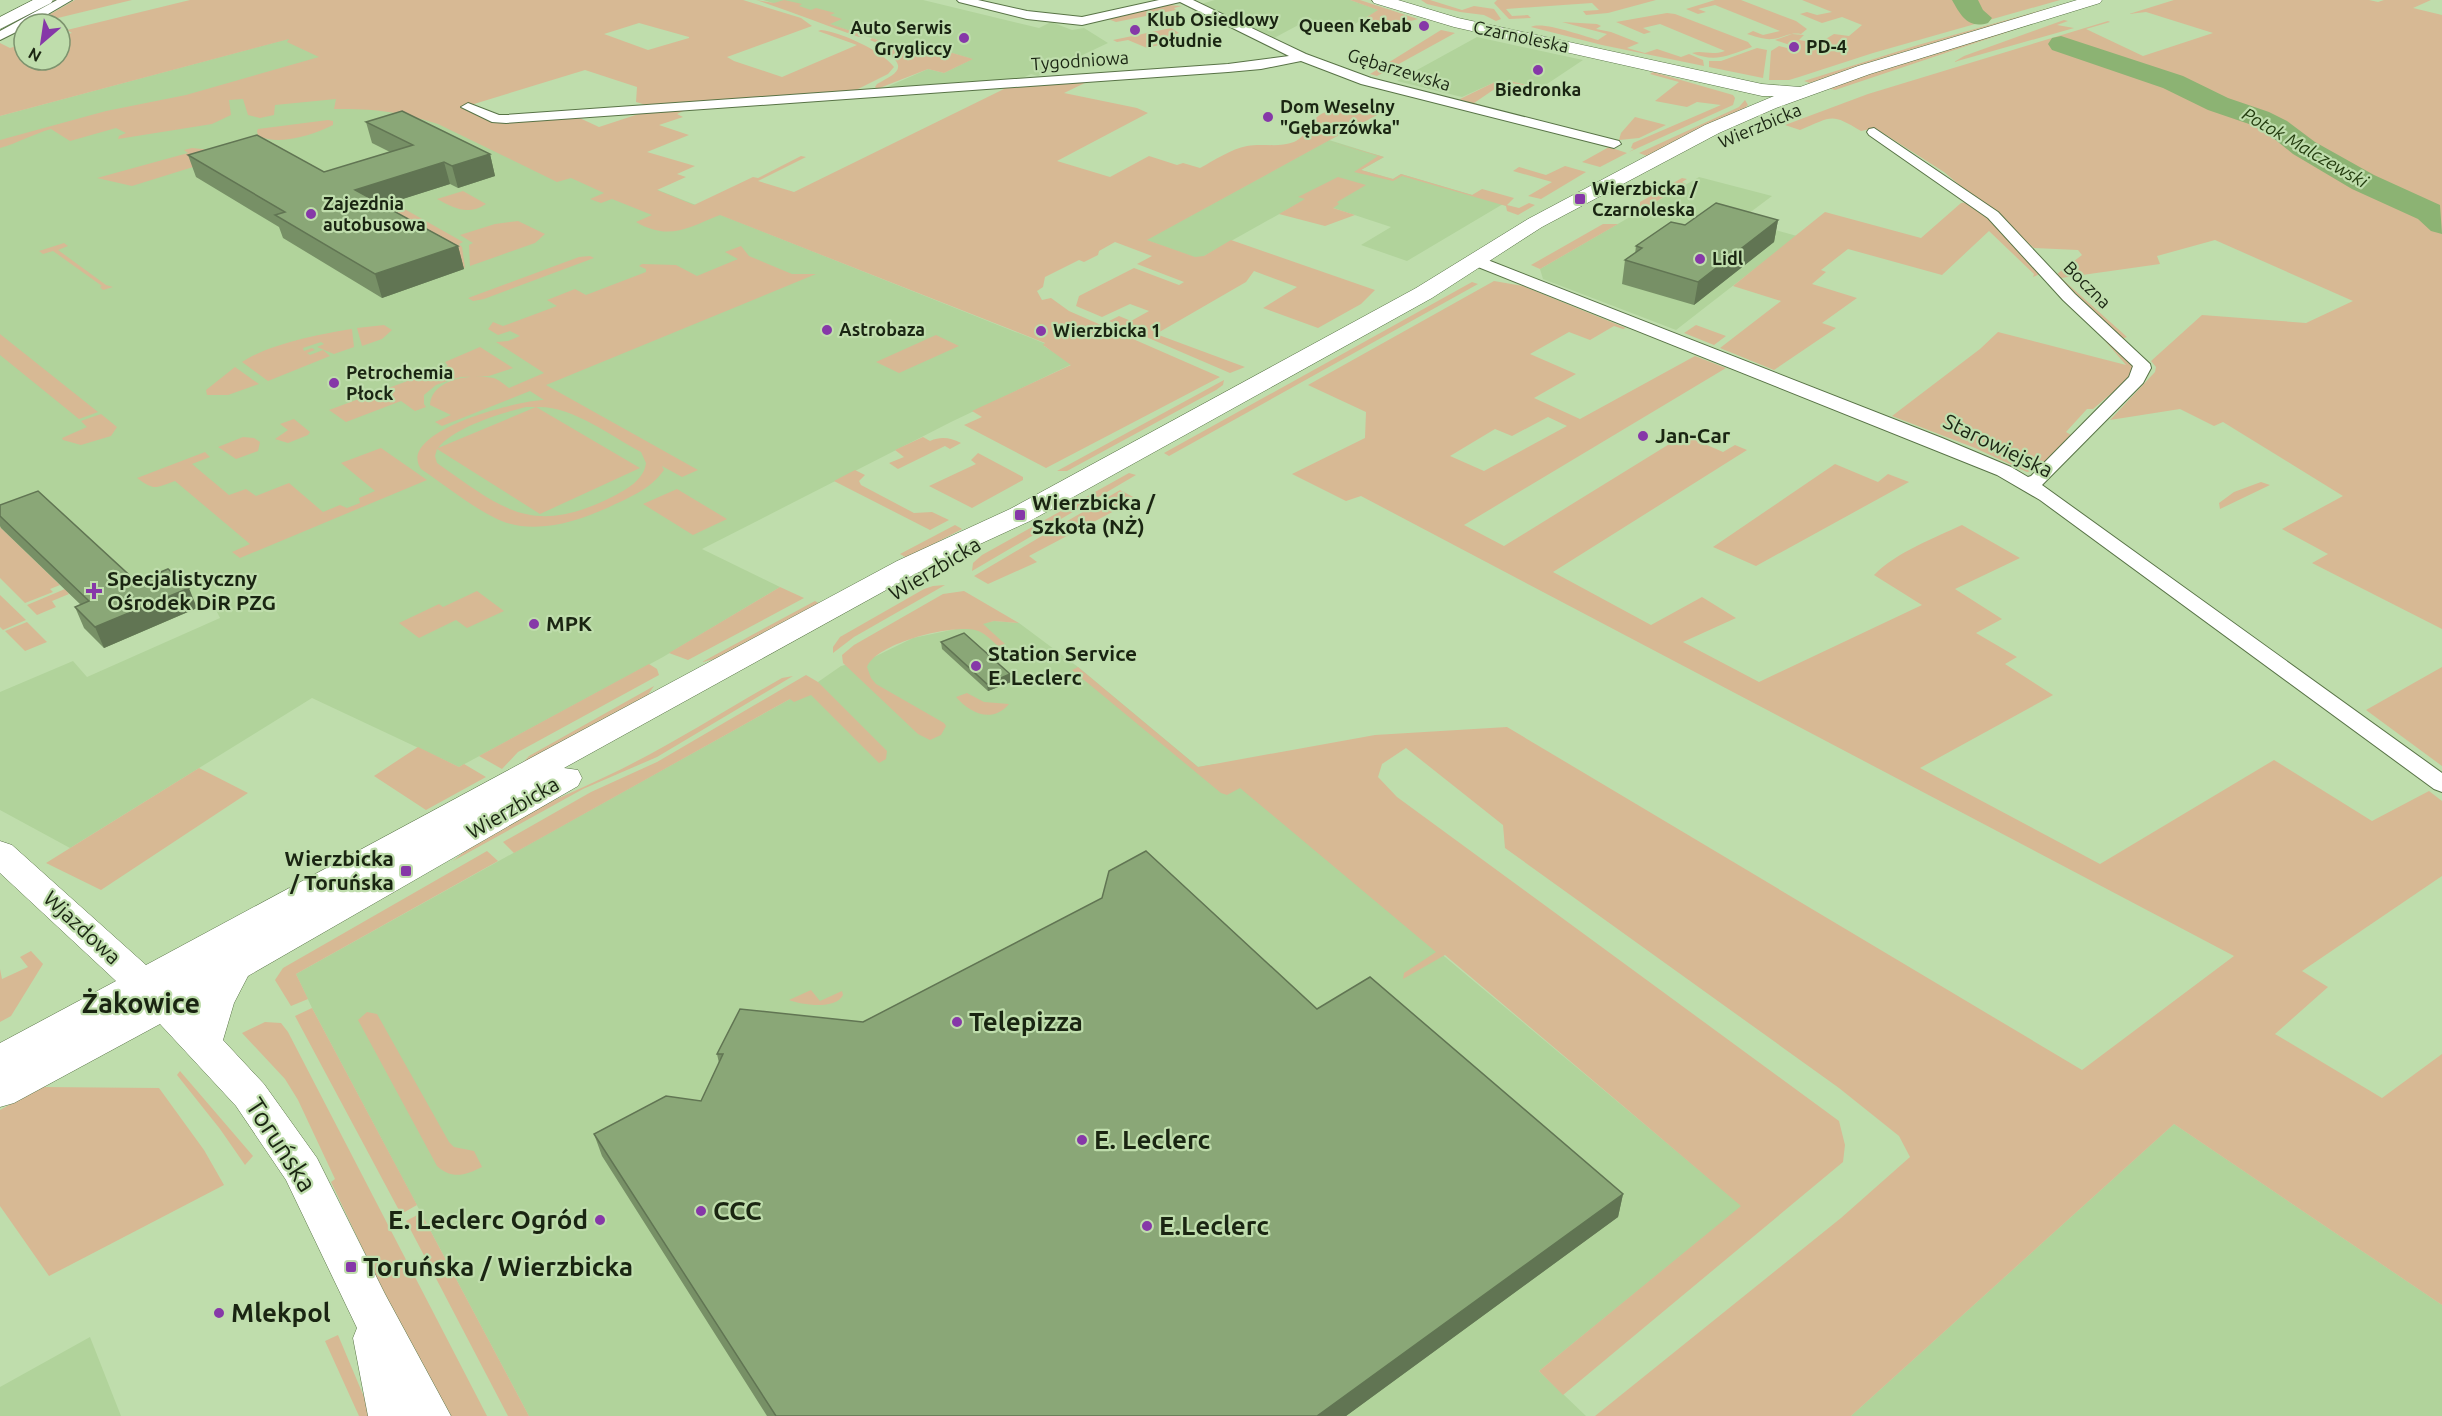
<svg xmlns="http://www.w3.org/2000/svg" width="2442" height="1416" font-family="Ubuntu,sans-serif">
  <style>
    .built { fill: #b1d39b }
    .green { fill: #d7b994; fill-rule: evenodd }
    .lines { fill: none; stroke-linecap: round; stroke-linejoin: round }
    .river { fill: #8cb373; fill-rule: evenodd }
    .street-casing { stroke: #587346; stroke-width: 2 }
    .secondary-casing { stroke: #587346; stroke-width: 1 }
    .street { fill: #fff; fill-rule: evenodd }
    .secondary { fill: #fff; fill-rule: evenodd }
    .wall { fill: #779066 }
    .shaded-wall { fill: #617553 }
    .building { fill: #8aa777; stroke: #617553; stroke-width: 1.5 }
    .poi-dot { fill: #8638a8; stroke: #bfddac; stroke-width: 2 }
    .labels { text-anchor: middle; stroke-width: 4.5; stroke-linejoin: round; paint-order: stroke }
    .far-poi-label { font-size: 18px; font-weight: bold; fill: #1a2512; stroke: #bfddac; text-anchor: start }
    .far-street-label { font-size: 18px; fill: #1a2512; stroke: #bfddac }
    .far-water-label { font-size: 18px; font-style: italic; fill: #233c0e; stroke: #bfddac }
    .poi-label { font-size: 21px; font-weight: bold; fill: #1a2512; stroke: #bfddac; text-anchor: start }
    .street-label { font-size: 21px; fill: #1a2512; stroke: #bfddac }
    .near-poi-label { font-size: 26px; font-weight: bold; fill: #1a2512; stroke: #bfddac; text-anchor: start }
    .near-street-label { font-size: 26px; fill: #1a2512; stroke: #bfddac }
    .district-label { font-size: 27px; font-weight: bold; fill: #1a2512; stroke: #bfddac }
  </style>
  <rect width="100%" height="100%" fill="#bfddac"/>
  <path class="built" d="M763 0H923L1039 28 1051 22 1072 30 1084 28 1108 43 1038 76 1031 74 1018 80 986 83 971 81 880 90 928 69 944 73 972 59 922 44 908 50 829 24 834 21Z
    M1215 0H1350L1379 10 1339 33 1304 22 1274 38 1201 4Z
    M1477 37 1583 60 1541 88 1510 81 1495 82 1462 97 1397 81Z
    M291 38 605 169 1046 344 1044 346 1072 364 951 422 702 549 780 587 663 657 459 767 312 698 70 848 0 810V692L73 661 87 677 220 618 212 602 104 648 84 628 98 621 0 527V116Z
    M1329 140 1384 157 1361 170 1393 179 1401 174 1503 204 1407 261 1361 245 1391 227 1306 199 1199 259 1146 240Z
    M1699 177 1772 196 1740 220 1797 236 1676 330 1543 279 1540 269Z
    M994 621 1019 623 1078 667 1198 767 1215 764 1742 1206 1539 1371 1586 1416H529L312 1008 296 974 790 699 810 695 818 682 841 666 872 658 913 638Z
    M2174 1124 2442 1305V1416H1851Z
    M90 1337 121 1416H0V1387Z"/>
  <path class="green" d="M75 0H132L33 24Z
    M190 0H743L801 18 812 26 727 57 734 61 782 77 857 45 818 31 821 30C840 32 881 50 894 67L888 74 852 92 646 105 636 102 637 87 585 70 461 108 495 122 571 114 599 127 657 108 694 106 677 114 683 117 659 125 689 135 647 152 695 166 677 174 686 177 657 190 694 205 753 177 758 178 801 156 806 157 758 181 794 192 1004 89 1000 88 1001 87 1207 71 1199 75 1189 73 1087 82 1064 93 1137 108 1148 113 1057 161 1110 177 1149 156 1177 165 1183 163 1200 168C1215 160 1231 149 1247 146 1263 143 1278 148 1294 142 1308 136 1309 120 1323 113 1332 109 1341 116 1349 108L1379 114 1328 141 1384 157 1361 170 1393 179 1401 174 1472 195 1482 189 1514 198 1507 205 1519 208 1529 203 1535 205 1518 215 1507 211 1506 206 1402 176 1393 181 1354 172 1378 156 1328 141 1147 240 1195 257 1204 256 1231 240 1375 290 1361 304 1318 328 1263 308 1297 287 1254 271 1246 282 1156 334 1245 367 1230 373 1109 321 1119 316 1131 321 1149 311 1130 304 1102 317 1076 306 1079 296 1134 268 1179 285 1184 282 1137 264 1152 256 1115 242 1099 251 1098 255 1084 262 1079 260 1045 277 1043 287 1037 291 1042 300 1051 298 1069 311 1220 377 1046 468 964 425 982 417 972 411 1071 365 1043 345 1045 343 720 215C687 228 669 241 636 222L652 215 612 199 601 203 590 199 604 193 571 178 557 182 438 124C397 111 376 109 334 109L336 99 275 105 274 115 260 118 248 115 243 99 229 100 231 115 212 124 118 139 119 136 126 133 116 128 70 141 51 129C33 134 18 143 0 148V140L106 111 186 95 319 57 287 42 289 39 0 116V43L10 48 24 44V60H60V36L72 33 67 30ZM639 23 689 37V38L648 50 604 34Z
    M756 0 774 3 784 0 802 4 799 6 811 10 816 8 835 13 830 15 842 19 830 24 863 35 859 37C824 25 791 11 756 0Z
    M1350 0H1360L1418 19 1388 27 1359 22 1378 10Z
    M1421 0H1430L1462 10 1474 6 1494 9 1501 19 1496 21 1484 15 1460 12 1427 4Z
    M1497 0H1656L1608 13 1586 15 1583 11 1599 10 1592 3 1506 9 1512 16 1528 15 1531 18 1509 19 1494 3Z
    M1715 0H1741L1796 21 1807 29 1801 34C1789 32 1784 38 1772 39 1765 40 1754 36 1747 34L1753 31 1763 35 1780 31 1715 5 1698 9 1706 12 1698 14 1686 9Z
    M1802 0H2060L1873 53 1799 77 1789 80H1769L1771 51 1779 46 1787 48 1790 45 1775 40 1792 34 1804 35 1799 40 1819 43 1834 34 1849 36 1862 25 1842 17 1822 23 1800 14 1807 12 1817 15 1832 12Z
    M2077 0 1882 59 1810 83 1804 81 1918 45Z
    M2174 0H2369L2378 2 2384 0H2431L2413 8 2442 15V629L2312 563 2328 554 2282 529 2343 496 2223 422 2214 426 2180 409 2110 420 2155 372 2156 367 2151 361 2202 315 2306 323 2353 301 2215 240 2157 256 2160 264 2061 278 2127 337 2122 339 2057 279V274L2082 255 2078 250 2034 248 1944 172 1875 128 1861 131C1830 112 1832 117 1800 130L1785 125 1868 94 2108 21 2110 22 2086 29 2143 56 2213 33 2146 12 2129 14Z
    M1168 5 1182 6 1174 8 1176 10 1116 22 1108 19Z
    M1667 13 1675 14 1748 42 1752 47C1729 55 1716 63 1692 53 1704 50 1710 56 1725 51L1660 24 1643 28 1651 32 1644 34 1616 22Z
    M2064 20 2068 21 2057 25 2074 28 1954 62 1964 56Z
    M1562 22 1597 24 1601 26 1596 29 1611 32 1639 43 1627 48 1645 53 1657 49 1681 57 1689 54 1703 60 1704 66 1602 45 1531 27C1543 21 1582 36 1598 40L1607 34Z
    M2029 25 1835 90 1826 87Z
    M1171 28 1179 33 1163 37 1172 42 1147 48 1128 40 1117 42 1113 40Z
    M1441 30 1455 33 1377 76 1370 74Z
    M872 38 908 50 922 44 973 59 944 73 928 69 877 89 875 87 877 84C892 75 909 70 889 54L893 50 870 40Z
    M1757 48 1767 50 1763 78 1709 67V61H1721Z
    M1653 72 1733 95 1735 98 1733 105 1629 152 1634 149 1631 148 1633 143 1721 105 1697 102 1687 107 1655 101 1679 82 1650 74Z
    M1510 81 1536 87 1505 82 1474 103 1500 111 1465 104 1460 99 1495 82Z
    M1745 100 1748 105 1745 108 1647 156 1639 153 1739 107Z
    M1635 117 1666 125 1639 138 1619 140 1621 133Z
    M328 120 333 121V125C312 135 281 146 258 136L257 131 258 129Z
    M1609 147 1627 153 1600 167 1582 162Z
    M192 148 238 153 132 186 97 178 188 153 184 150Z
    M1565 166 1586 172 1541 199 1528 196 1552 182 1513 171 1519 167 1546 175Z
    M1338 177 1366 185 1337 202 1339 204 1333 208 1355 215 1325 226 1279 214 1305 199 1298 197Z
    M1682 178 1687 179 1682 182 1686 184 1645 208 1640 206V202Z
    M463 191 486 204C468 216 454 208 437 199Z
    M392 202 463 242 459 244 462 247 465 268 362 212Z
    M1969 202 1983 211 2040 274 2033 277 2034 274 1989 231 1942 275 1848 249 1821 270 1826 272 1812 284 1857 298 1822 323 1836 328 1774 370 1720 348 1781 301 1733 286 1825 212 1921 238 1961 203Z
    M518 221 545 234 535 243 470 266 469 245 473 243 460 235 495 224Z
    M1603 224H1618L1540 269 1531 265Z
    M64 243 68 246 58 250 106 285 113 287 103 290 100 287 102 286 53 251 43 254 39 251Z
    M741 246 749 256 792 274H816L546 385 698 470 682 477 662 466 664 470C650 490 628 498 607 508 574 523 530 536 495 518 469 505 445 485 421 469 395 431 520 400 544 400L530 391 442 426 435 422 451 415 430 405C431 379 472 373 493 378 498 379 505 385 509 388L544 373 496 342 508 341 520 336 510 331 498 335 488 329 493 322 503 326 557 306 547 300 575 289 586 295 646 272V269L639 266 642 264 676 265 697 276 738 259 725 252ZM526 407H536L438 448C453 428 501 413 526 407ZM536 407C571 405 611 436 641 452L646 463C644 480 627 489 612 497 531 537 503 509 437 463L435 456 437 449 540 514 640 468Z
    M590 256 594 258 484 299 473 301 468 298 579 257Z
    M1494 281 1523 286 1626 328 1623 329 1614 326 1590 340 1569 332 1530 354 1576 374 1534 398 1580 419 1695 356 1726 368 1464 525 1504 546 1684 435 1723 452 1735 445 1747 450 1553 572 1651 625 1702 597 1736 618 1683 642 1759 682 1922 605 1874 575C1897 552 1932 539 1962 525L2020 558 1955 589 2002 619 1976 633 2017 657 2005 664 2053 695 1920 768 2100 864 2274 760 2372 821 2429 791 2442 801V876L2302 971 2328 987 2275 1034 2382 1098 2442 1054V1305L2174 1124 1851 1416H1595L1841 1218 1910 1157 1899 1136 1839 1088 1505 848 1503 825 1406 748 1382 764 1378 777 1397 797 1839 1121 1845 1145 1843 1162 1563 1395 1539 1371 1741 1206 1445 955 1403 979 1404 973 1436 952 1240 788 1227 795 1221 793 1072 670 1078 667 1198 767 1375 735 1507 727 2082 1070 2234 956 1361 496 1346 501 1292 474 1365 438 1366 412 1308 385ZM1548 417 1567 426 1484 471 1450 456 1495 429 1512 436Z
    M1472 282 1478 284 1169 456 1164 453Z
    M384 325 392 330 382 339 362 346 357 328Z
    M1696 325 1726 336 1714 345 1684 333Z
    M352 329 354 347 334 354 317 347 324 344 321 342 303 348 304 351 312 348 315 350 307 353 310 355 323 350 330 356 268 381 242 362C269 344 320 334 352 329Z
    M1998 332 2126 365 2100 335 2132 364 2133 375 2093 409H2087L2066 432 2073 436 2041 469 2027 472 1975 448 1892 416 1980 349Z
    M0 334 98 412 79 419 0 355Z
    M936 335 959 346 899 373 876 362Z
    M480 347 513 368 489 376 461 377 447 381 436 385 424 395V404L426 407 415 411 401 401 346 422 329 410 448 366 445 362Z
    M235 367 259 384 228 395H207L206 390Z
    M1224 380 1223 385 1216 390 1067 471H1057Z
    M101 414 117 427 111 436 81 445 63 440 62 438 87 427 81 421Z
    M294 419 310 432 308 435 288 443 275 439 288 430 280 424Z
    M243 437 254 438 260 442 258 451 236 459 218 447Z
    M923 437 930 441C942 436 950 438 961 443L950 449 945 446 898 469 889 463 904 457 895 450Z
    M381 448 427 480 240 558 232 552 250 544 175 481C155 488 155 491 137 478L205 452 210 457 192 464 229 495 246 489 256 496 289 483 323 512 340 505 347 508 360 503 359 498 375 491 341 463Z
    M978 453 1023 477V480L972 508 929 486 976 464 971 460Z
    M1835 464 1878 482 1888 474 1909 482 1756 566 1713 547Z
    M855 470 865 475 859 481 861 485 914 513 932 512 949 520 930 530 834 481Z
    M1129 473 1136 475 972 571 973 563 982 555Z
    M2261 482 2270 485 2220 509 2219 503 2234 492Z
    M677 489 727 519 693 535 643 504Z
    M1120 490 1137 499 1029 556 1037 562 988 584 974 576Z
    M955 525 962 529 907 558 900 554Z
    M0 527 60 585 50 589 53 592 25 603 0 578Z
    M945 585 854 637 833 653V647L840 637 924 589 933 586Z
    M780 587 804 598 688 660 669 653Z
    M65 589 69 594 52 601 56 607 37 615 27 605Z
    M477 591 504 611 467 628 456 620 419 638 399 623 439 604 443 607Z
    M964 591 1019 623 994 621 983 624 1005 644 998 646C991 640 984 632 975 630 952 624 876 643 867 667L871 678 876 684 944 723 946 726 941 735 930 740 918 734 843 663 842 655 854 645 943 594Z
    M0 595 26 620 3 630 0 627Z
    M815 601 820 604 719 658 702 662Z
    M27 622 47 642 25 651 5 631Z
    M649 664 657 669 659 675 518 752 502 769 479 756Z
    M2442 667V766L2366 710Z
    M806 675 818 682 887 751 886 759 879 763 811 695 794 702 790 699 514 853 503 842 591 792 657 762Z
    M793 676 657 757 583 789 453 861C499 821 555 801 609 775 668 747 725 710 782 678Z
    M654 686 645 699 517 769 529 756Z
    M967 693 984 702 1009 704C992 724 970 713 956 697Z
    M418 747 459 767 464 764 486 777 426 810 374 776Z
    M199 768 248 793 101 890 46 863Z
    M487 851 498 861 296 974 308 999 291 1006 275 980 283 968Z
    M31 951 43 964 11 1016 0 1022V969L2 979 28 967 20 957Z
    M811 990 820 1001 842 991 843 995C836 1010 802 1005 789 1000Z
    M312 1008 417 1205 401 1214 295 1016Z
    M367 1012 377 1014 449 1142 454 1147 474 1151 482 1167C466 1175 452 1180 437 1166L358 1020Z
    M265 1022 281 1023 288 1032 487 1416H442L331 1182 335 1179 298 1100 285 1079 242 1033Z
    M180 1071 253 1156 245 1165 220 1129 177 1075Z
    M41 1087 159 1088 204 1150 224 1185 49 1276 0 1206V1110Z
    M421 1213 529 1416H508L406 1221Z
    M338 1335 372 1416H359L325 1341Z"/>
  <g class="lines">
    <path class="river" d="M1952 0H1978L1983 10 1992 18 1988 23C1968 29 1961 16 1952 0Z
      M2061 36 2183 76 2228 98 2269 112 2287 121 2315 142 2374 175 2440 205 2442 234 2431 231 2418 219 2352 189 2293 154 2267 133 2249 124 2208 110 2163 88 2052 50 2048 44 2052 38Z"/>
    <defs>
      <path id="street" d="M57 0H72L31 24H24V28L0 40V31Z
        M957 0H978L1027 11 1082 17 1159 0H1193L1306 54 1371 78 1619 141 1621 144 1614 148 1361 84 1301 61 1261 69 1228 72 506 123 492 122 461 107 468 103 499 115H506L1228 64 1289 56 1180 2 1082 25 1027 19 959 2Z
        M1874 128 1998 212 2075 294 2150 364 2151 368 2143 383 2042 485 2442 773V792L2434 789 2040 500 1997 475 1468 263 1466 260 1474 255 1480 257 1942 438 2011 467 2028 477 2031 476 2129 377 2133 366 2063 300 1988 218 1869 135 1867 132 1869 129Z"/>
      <path id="secondary" d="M33 0H53L51 3 0 29V17Z
        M1372 0H1398L1458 18 1762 84 1800 87 1858 66 2077 0H2102L2100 3 1870 74 1776 108 1719 133 1542 227 1432 298 1030 521 917 573 564 768 578 770 582 778 578 786 248 976 234 1003 223 1040 264 1084 317 1158 385 1294 451 1416H368L353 1338 357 1328 286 1180 236 1106 160 1024 14 1103 0 1107V1043L116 981 0 873V841L12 845 146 965 897 561 1010 509 1416 288 1528 219 1705 125 1774 96H1762L1454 27 1374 3Z"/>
    </defs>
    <use href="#street" class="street-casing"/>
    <use href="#secondary" class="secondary-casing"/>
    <use href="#street" class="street"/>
    <use href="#secondary" class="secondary"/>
  </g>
  <path class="wall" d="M366 122 490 154 495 176 458 188 450 184 383 205 458 246 464 269 382 298 283 238 279 227 196 177 188 155 324 172 390 152 372 143Z
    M1778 220 1774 242 1694 305 1622 284 1625 260 1635 254 1636 246 1685 225Z
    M0 505 137 582 197 608 104 648 84 628 75 607 81 605 1 528 0 526Z
    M941 642 1010 674 1011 682 988 691 942 649Z
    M1317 1009 1623 1194 1618 1217 1346 1416H767L602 1156 594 1134 701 1101 719 1063 717 1054 863 1022Z"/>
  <path class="shaded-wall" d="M490 154 495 176 458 188 452 166Z
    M444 162 450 184 362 212 355 190Z
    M1778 220 1774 242 1694 305 1698 282Z
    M458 246 464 269 382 298 375 274Z
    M189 588 197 608 104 648 95 627Z
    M1010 674 1011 682 988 691 987 684Z
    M1623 1194 1618 1217 1346 1416H1317Z"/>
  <path class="building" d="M402 111 490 154 452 166 444 162 355 190 458 246 375 274 275 215 285 212 188 155 257 135 324 172 413 145 366 122Z
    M1716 203 1778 220 1698 282 1625 260 1642 248 1636 246 1671 222 1685 225Z
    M38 491 137 582 168 569 189 588 95 627 75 607 89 601 0 516V505Z
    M964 633 1010 674 987 684 941 642Z
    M1146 851 1317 1009 1370 977 1623 1194 1317 1416H776L594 1134 666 1096 701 1101 723 1054H717L740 1009 863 1022 1102 898 1109 871Z"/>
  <g class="poi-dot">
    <circle cx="1424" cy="26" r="6"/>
    <circle cx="1135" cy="30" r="6"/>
    <circle cx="964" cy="38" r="6"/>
    <circle cx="1794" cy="47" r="6"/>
    <circle cx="1538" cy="70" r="6"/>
    <circle cx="1268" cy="117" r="6"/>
    <rect x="1574" y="193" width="12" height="12" rx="3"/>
    <circle cx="311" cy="214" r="6"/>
    <circle cx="1700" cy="259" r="6"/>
    <circle cx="827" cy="330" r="6"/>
    <circle cx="1041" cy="331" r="6"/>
    <circle cx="334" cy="383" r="6"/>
    <circle cx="1643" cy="436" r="6"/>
    <rect x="1014" y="509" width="12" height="12" rx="3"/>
    <path d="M91 582h6v6h6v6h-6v6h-6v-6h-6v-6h6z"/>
    <circle cx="534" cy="624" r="6"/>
    <circle cx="976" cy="666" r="6"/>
    <rect x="400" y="865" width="12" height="12" rx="3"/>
    <circle cx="957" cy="1022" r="6"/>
    <circle cx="1082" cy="1140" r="6"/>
    <circle cx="701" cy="1211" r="6"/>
    <circle cx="600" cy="1220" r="6"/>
    <circle cx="1147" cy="1226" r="6"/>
    <rect x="345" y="1261" width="12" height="12" rx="3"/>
    <circle cx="219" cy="1313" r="6"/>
  </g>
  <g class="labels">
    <g class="far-poi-label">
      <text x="1147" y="26">Klub Osiedlowy<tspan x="1147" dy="21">Południe</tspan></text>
      <text x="1412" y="32" text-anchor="end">Queen Kebab</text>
      <text x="952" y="34" text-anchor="end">Auto Serwis<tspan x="952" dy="21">Grygliccy</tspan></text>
      <text x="1806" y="53">PD-4</text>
      <text x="1538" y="96" text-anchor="middle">Biedronka</text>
      <text x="1280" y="113">Dom Weselny<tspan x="1280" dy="21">"Gębarzówka"</tspan></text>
      <text x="1592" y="195">Wierzbicka /<tspan x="1592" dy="21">Czarnoleska</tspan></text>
      <text x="323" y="210">Zajezdnia<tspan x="323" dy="21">autobusowa</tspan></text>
      <text x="1712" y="265">Lidl</text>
      <text x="839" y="336">Astrobaza</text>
      <text x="1053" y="337">Wierzbicka 1</text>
      <text x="346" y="379">Petrochemia<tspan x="346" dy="21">Płock</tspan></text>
    </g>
    <g class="far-street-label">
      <text transform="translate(1521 37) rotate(12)" y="6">Czarnoleska</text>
      <text transform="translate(1080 61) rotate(-4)" y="6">Tygodniowa</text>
      <text transform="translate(1399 70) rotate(17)" y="6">Gębarzewska</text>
      <text transform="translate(1760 126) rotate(-23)" y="6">Wierzbicka</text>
      <text transform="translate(2087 285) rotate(45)" y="6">Boczna</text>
    </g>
    <g class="far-water-label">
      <text transform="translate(2305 148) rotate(30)" y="6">Potok Malczewski</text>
    </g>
    <g class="poi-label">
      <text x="1655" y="443">Jan-Car</text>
      <text x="1032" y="510">Wierzbicka /<tspan x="1032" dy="24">Szkoła (NŻ)</tspan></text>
      <text x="107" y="586">Specjalistyczny<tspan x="107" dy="24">Ośrodek DiR PZG</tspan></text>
      <text x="546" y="631">MPK</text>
      <text x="988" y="661">Station Service<tspan x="988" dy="24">E. Leclerc</tspan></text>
      <text x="394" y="866" text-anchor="end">Wierzbicka<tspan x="394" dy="24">/ Toruńska</tspan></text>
    </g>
    <g class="street-label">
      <text transform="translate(1998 446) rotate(26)" y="7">Starowiejska</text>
      <text transform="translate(935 569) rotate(-31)" y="7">Wierzbicka</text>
      <text transform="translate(513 808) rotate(-30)" y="7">Wierzbicka</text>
      <text transform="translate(82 928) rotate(43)" y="7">Wjazdowa</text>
    </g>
    <g class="near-poi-label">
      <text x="969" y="1031">Telepizza</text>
      <text x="1094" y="1149">E. Leclerc</text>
      <text x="713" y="1220">CCC</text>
      <text x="588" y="1229" text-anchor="end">E. Leclerc Ogród</text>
      <text x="1159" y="1235">E.Leclerc</text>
      <text x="363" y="1276">Toruńska / Wierzbicka</text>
      <text x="231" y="1322">Mlekpol</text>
    </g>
    <g class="near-street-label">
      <text transform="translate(281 1145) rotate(57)" y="9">Toruńska</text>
    </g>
    <g class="district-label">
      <text x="141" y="1013">Żakowice</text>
    </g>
  </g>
  <g transform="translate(42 42) rotate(209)"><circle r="28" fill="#bfddac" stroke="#7d936e" stroke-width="1.5"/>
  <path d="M0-4.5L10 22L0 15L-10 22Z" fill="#8638a8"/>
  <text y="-9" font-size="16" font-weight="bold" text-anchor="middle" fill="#1a2512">N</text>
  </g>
</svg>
